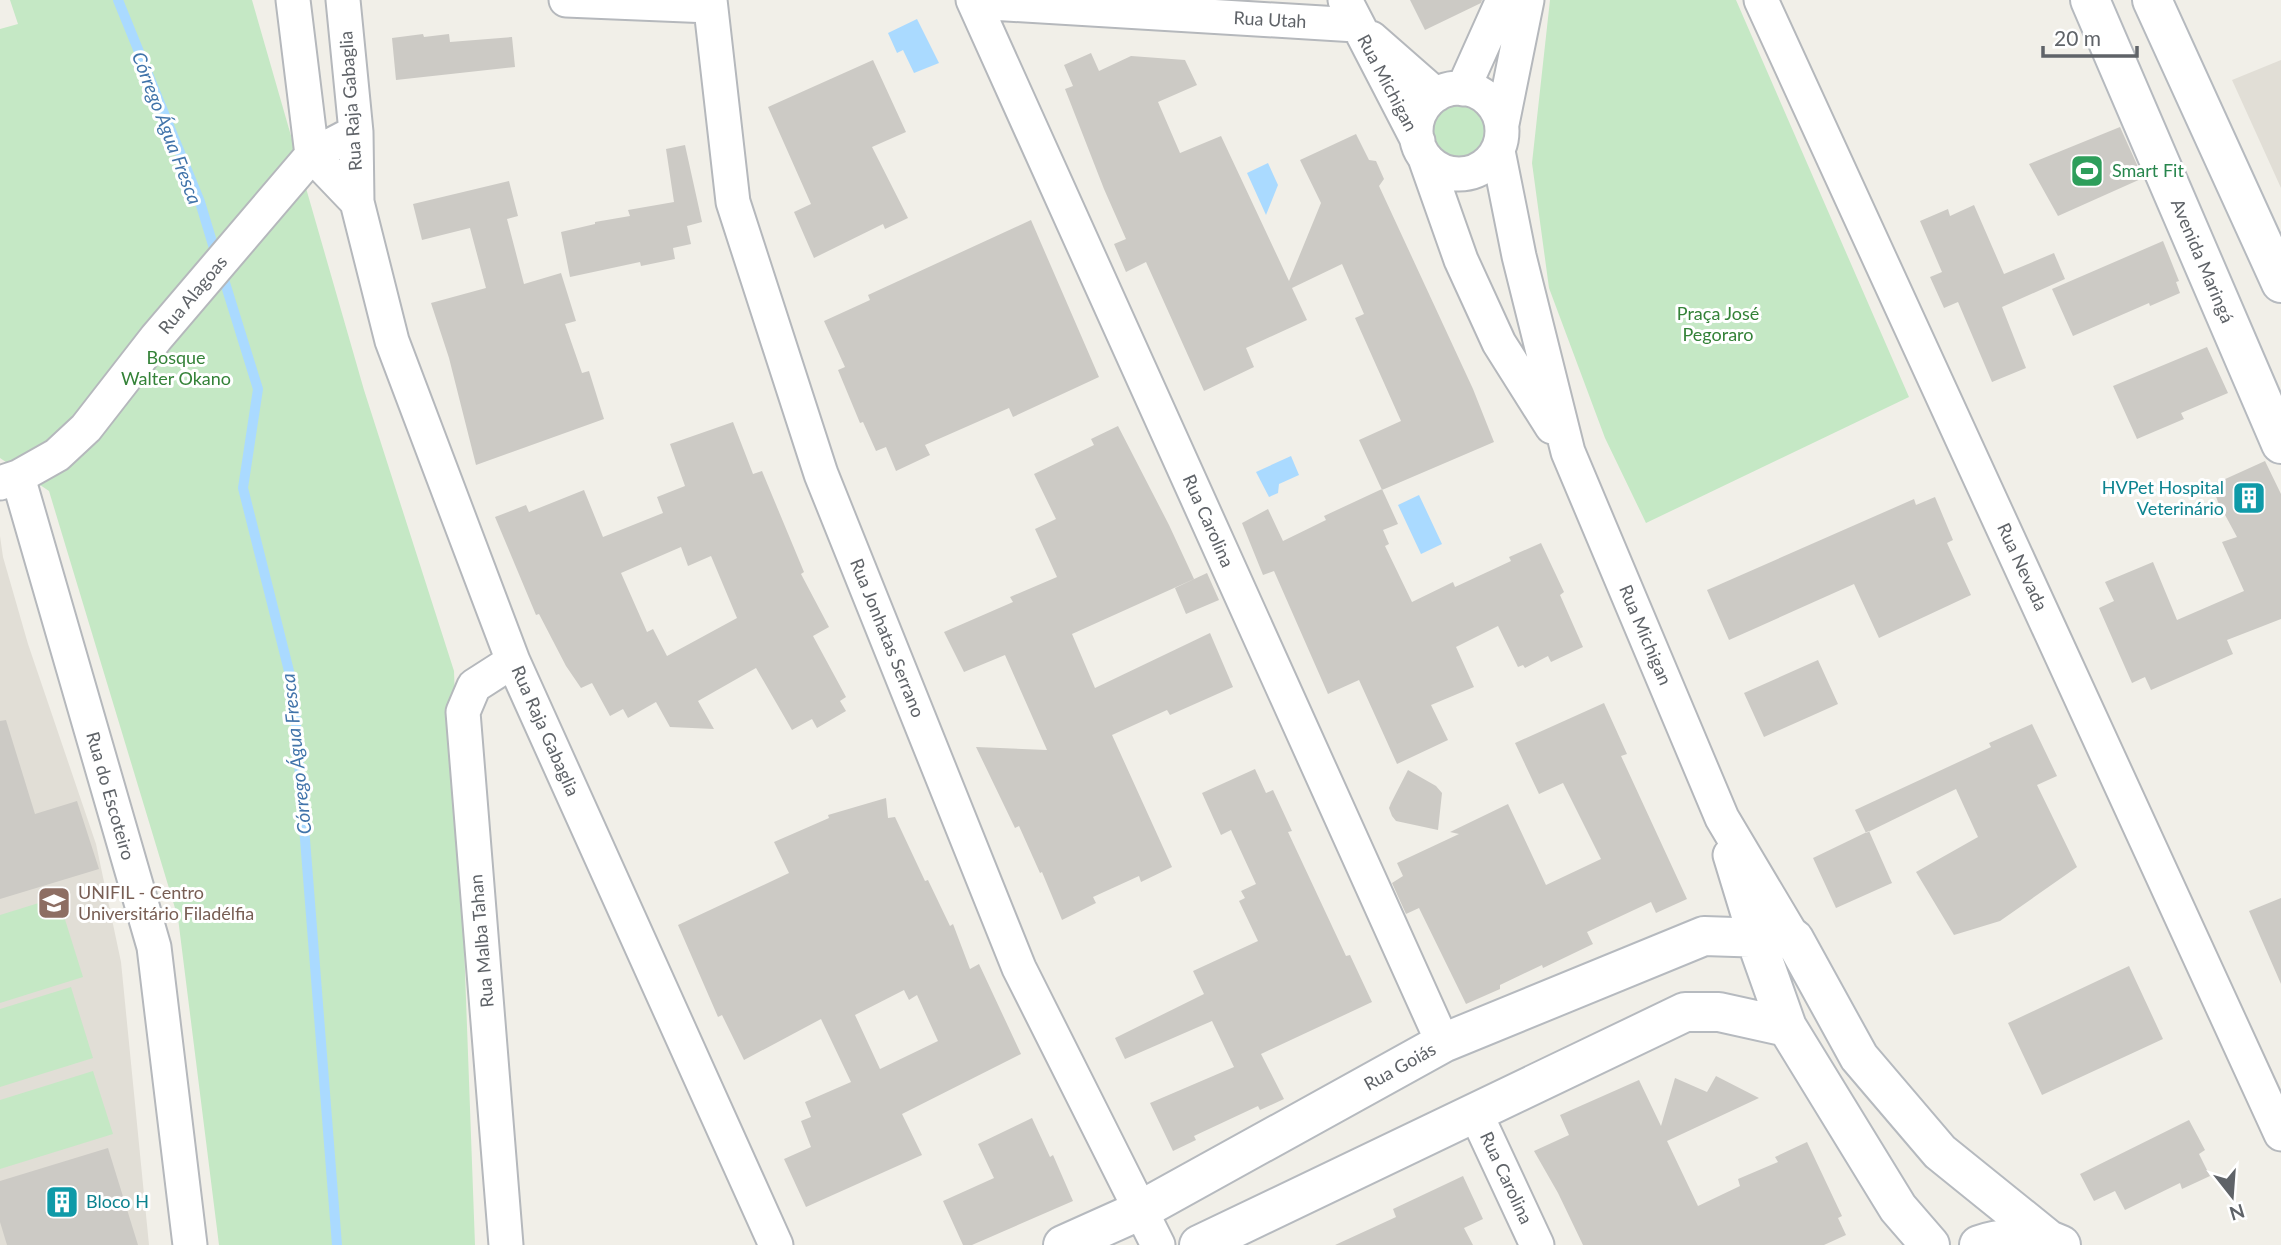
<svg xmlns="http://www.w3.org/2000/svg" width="2281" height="1245" font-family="Lato,sans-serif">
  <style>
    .education { fill: #e1ded6 }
    .green { fill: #c5e8c5 }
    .water { fill: #aadaff }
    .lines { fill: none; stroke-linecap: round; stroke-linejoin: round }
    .stream { stroke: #aadaff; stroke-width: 10 }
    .building { fill: #cccac5; fill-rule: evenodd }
    .street-casing { stroke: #b5b8bc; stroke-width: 37 }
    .secondary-casing { stroke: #b6babf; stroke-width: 42 }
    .street { stroke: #fff; stroke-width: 33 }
    .secondary { stroke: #fff; stroke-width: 38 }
    .labels { text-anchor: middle; stroke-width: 6; stroke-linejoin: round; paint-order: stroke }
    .street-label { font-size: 18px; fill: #5f6368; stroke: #fff }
    .leisure-label { font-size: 18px; fill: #27864d; stroke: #fff; text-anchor: start }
    .park-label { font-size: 18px; fill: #348238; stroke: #fff }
    .culture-label { font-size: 18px; fill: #0d838f; stroke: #fff; text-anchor: end }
    .education-label { font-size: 18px; fill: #785e54; stroke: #fff; text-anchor: start }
    .water-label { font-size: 19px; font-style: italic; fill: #4174aa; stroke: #fff }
  </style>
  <rect width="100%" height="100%" fill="#f1efe8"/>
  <path class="education" d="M2281 60V188L2232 80Z
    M0 536 3 557 28 644 96 844 121 962 149 1245H0Z"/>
  <path class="green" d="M10 0H252L364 390 454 671 475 1245H219L178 918 49 491 0 458V29L18 24Z
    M1550 0H1736L1909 397 1646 523 1605 438 1549 288 1532 163Z
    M1433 131a27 27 0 1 1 54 0a27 27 0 1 1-54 0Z
    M58 897 83 977 0 1003V915Z
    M71 987 93 1058 0 1087V1009Z
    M93 1071 113 1134 0 1169V1100Z"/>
  <path class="water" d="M917 19 939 63 914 73 903 50 897 53 888 33Z
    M1268 163 1278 185 1266 215 1247 173Z
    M1291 456 1299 475 1279 484 1278 493 1269 497 1256 472Z
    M1419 495 1442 544 1421 554 1398 505Z"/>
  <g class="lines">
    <path class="stream" d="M118 0 200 202 216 255
      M222 273 258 389 243 488 293 687 337 1245"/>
  </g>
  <path class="building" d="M1410 0H1482L1481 3 1425 30Z
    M423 34 424 37 449 34 450 42 512 37 515 67 396 80 392 38Z
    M1091 53 1099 71 1131 56 1185 60 1197 85 1158 102 1180 153 1221 136 1289 281 1321 203 1300 160 1356 134 1369 160 1376 161 1384 179 1379 186 1473 389 1494 442 1382 490 1359 440 1401 421 1355 318 1364 314 1342 264 1292 288 1307 320 1246 348 1254 367 1204 391 1146 262 1126 272 1114 244 1126 239 1104 189 1065 89 1073 86 1064 65Z
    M873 60 906 132 872 147 908 218 885 229 883 224 814 258 794 212 811 204 768 107Z
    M2120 127 2143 178 2058 216 2029 164Z
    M685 145 702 222 687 226 691 244 673 248 675 259 641 266 640 262 570 277 561 232 595 224V222L630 216 628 210 674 202 666 149Z
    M509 181 518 216 507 219 524 284 561 273 576 321 565 324 582 373 589 371 604 419 476 465 449 358 431 303 486 288 470 228 422 240 413 204Z
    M1974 205 2004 274 2054 253 2065 279 2002 307 2026 368 1992 382 1958 302 1944 308 1930 277 1942 272 1920 221 1948 209 1950 216Z
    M1031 220 1099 377 1013 417 1009 408 925 445 930 455 896 471 886 447 876 451 863 422 860 423 838 370 845 367 824 321 870 300 868 295Z
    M2163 241 2179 281 2176 282 2180 293 2150 306 2149 303 2073 336 2052 289Z
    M2207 347 2228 393 2181 413 2184 419 2137 439 2113 386Z
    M733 422 753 474 762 471 804 572 801 574 829 627 813 636 846 697 840 701 846 711 817 728 812 719 792 730 756 668 698 701 714 729 670 727 656 702 628 718 623 709 610 716 592 683 581 688 566 666 539 614 536 615 495 517 526 505 529 512 584 490 603 537 663 513 657 497 685 486 670 444ZM681 547 688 566 711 556 737 618 667 656 653 629 647 632 621 573Z
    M1118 426 1169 525 1194 579 1072 634 1095 688 1210 633 1233 687 1170 715 1167 710 1112 735 1172 867 1141 882 1139 876 1093 897 1096 903 1062 920 1042 872 1040 873 1019 826 1015 828 976 747 1047 750 1005 655 964 672 944 632 1013 602 1010 597 1057 577 1035 529 1056 519 1034 474 1094 445 1091 439Z
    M2265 461 2281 494V619L2227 640 2233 654 2151 690 2145 677 2132 683 2099 608 2114 601 2105 582 2153 562 2177 620 2244 591 2222 542 2237 537 2218 502 2212 485Z
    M1382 489 1398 524 1383 530 1389 544 1385 546 1412 602 1453 582 1455 587 1511 561 1509 557 1541 543 1564 592 1560 595 1583 647 1551 662 1548 656 1525 668 1523 665 1518 667 1498 626 1456 647 1474 687 1431 705 1448 740 1397 764 1359 680 1328 694 1274 571 1263 575 1242 523 1268 509 1283 541 1326 520 1324 516Z
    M1935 497 1953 540 1947 543 1971 595 1879 638 1854 584 1729 640 1707 590 1914 499 1916 505Z
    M1207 573 1219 600 1186 614 1175 588Z
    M1818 660 1838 704 1764 737 1744 693Z
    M1604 703 1627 754 1621 756 1687 899 1656 913 1651 902 1587 932 1593 944 1543 968 1542 965 1500 985V989L1466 1004 1419 908 1406 914 1392 883 1403 876 1397 863 1459 834 1450 832 1508 804 1546 885 1601 859 1563 783 1539 794 1515 743Z
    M6 720 35 814 77 801 99 869 0 899V721Z
    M2032 724 2057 776 2037 785 2077 867 2000 921 1954 935 1916 872 1978 837 1956 789 1866 833 1855 810 1991 747 1989 743Z
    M1255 769 1266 793 1273 790 1292 831 1288 832 1346 956 1350 955 1372 1002 1261 1054 1284 1099 1260 1110 1258 1106 1194 1136 1196 1140 1173 1151 1150 1103 1234 1067 1212 1021 1125 1059 1115 1038 1204 994 1193 971 1258 941 1239 901 1245 898 1241 891 1256 884 1231 830 1221 835 1202 793Z
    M1408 770 1436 786 1442 793 1438 830 1396 821 1392 816 1389 808 1391 803Z
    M886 798 888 818 895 817 925 881 928 880 950 926 953 924 970 969 979 964 1021 1054 902 1114 922 1155 806 1207 784 1159 811 1147 801 1121 811 1117 805 1102 851 1082 821 1019 744 1060 722 1015 718 1017 678 925 789 873 774 842 829 818 828 815ZM904 990 909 1000 917 995 938 1041 880 1069 855 1015Z
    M1869 831 1892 883 1836 908 1813 858Z
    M2281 898V984L2249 911Z
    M2129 966 2163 1039 2042 1095 2008 1023Z
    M1716 1076 1759 1098 1667 1141 1698 1206 1740 1186 1738 1179 1778 1162 1775 1157 1807 1142 1842 1216 1838 1218 1846 1235 1824 1245H1583L1558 1193 1534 1151 1569 1135 1560 1115 1639 1080 1661 1126 1675 1078 1707 1092Z
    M1032 1118 1050 1157 1053 1155 1073 1201 972 1245H963L943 1201 994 1178 978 1144Z
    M2189 1120 2205 1150 2199 1154 2210 1176 2182 1189 2180 1183 2125 1210 2115 1191 2094 1201 2080 1174Z
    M108 1148 138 1245H7L0 1222V1181Z
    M1463 1176 1483 1219 1464 1228 1473 1245H1335L1396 1217 1393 1209Z"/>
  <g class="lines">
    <defs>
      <path id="street" d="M293 0 312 155 357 202
        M343 0 356 132 357 202 392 341 513 661 776 1245
        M566 0 710 6
        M710 0 733 202 821 474 1019 968 1158 1245
        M973 0 1443 1043
        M1345 0 1418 141
        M1761 0 2281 1134
        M974 2 1356 25
        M1371 38 1436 95
        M1416 131a43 43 0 1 1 86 0a43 43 0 1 1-86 0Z
        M1463 89 1503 0
        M1502 124 1527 0
        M1498 151 1519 256 1568 452 1722 818 1794 939
        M1425 158 1461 260 1499 343 1552 427
        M18 477 154 947 190 1245
        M0 483 18 477 57 455 86 428 156 338 312 155 356 132
        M1730 855 1755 937
        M1475 1112 1537 1245
        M506 1245 463 712 474 686 513 661"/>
      <path id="secondary" d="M2090 0 2281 444
        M2152 0 2281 283
        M1755 937 1787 1027 1898 1208 1930 1245
        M1063 1245 1141 1210 1443 1043 1704 936 1794 939 1859 1057 1940 1152 2049 1240 2061 1245
        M1199 1245 1685 1012H1719L1787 1027
        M1979 1245C2001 1237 2025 1238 2049 1240L2051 1245"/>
    </defs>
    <use href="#street" class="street-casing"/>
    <use href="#secondary" class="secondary-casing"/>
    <use href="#street" class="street"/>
    <use href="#secondary" class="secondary"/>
  </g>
  <defs>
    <symbol id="stadium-square" viewBox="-11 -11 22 22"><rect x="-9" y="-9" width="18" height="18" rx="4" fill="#2e9e5b" stroke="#fff"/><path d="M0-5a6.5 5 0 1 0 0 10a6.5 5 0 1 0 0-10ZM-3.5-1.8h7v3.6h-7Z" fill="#fff"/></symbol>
    <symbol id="building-square" viewBox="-11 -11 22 22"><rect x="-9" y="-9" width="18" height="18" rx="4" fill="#0f9aa8" stroke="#fff"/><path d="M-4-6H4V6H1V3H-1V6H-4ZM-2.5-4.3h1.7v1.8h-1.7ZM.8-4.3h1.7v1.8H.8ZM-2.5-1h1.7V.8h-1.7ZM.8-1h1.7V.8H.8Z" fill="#fff"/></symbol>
    <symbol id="university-square" viewBox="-11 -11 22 22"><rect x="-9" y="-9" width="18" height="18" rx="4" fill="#8d6e63" stroke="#fff"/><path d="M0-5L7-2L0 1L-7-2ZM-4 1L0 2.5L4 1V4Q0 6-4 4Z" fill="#fff"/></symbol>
  </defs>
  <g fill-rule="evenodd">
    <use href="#stadium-square" x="2068" y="152" width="38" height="38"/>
    <use href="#building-square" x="2230" y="479" width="38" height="38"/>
    <use href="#university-square" x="35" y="884" width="38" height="38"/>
    <use href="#building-square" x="43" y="1183" width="38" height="38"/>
  </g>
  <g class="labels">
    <g class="street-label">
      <text transform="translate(1270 20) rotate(3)" y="6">Rua Utah</text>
      <text transform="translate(1387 83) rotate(62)" y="6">Rua Michigan</text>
      <text transform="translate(351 101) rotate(-94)" y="6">Rua Raja Gabaglia</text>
      <text transform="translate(2202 261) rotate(67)" y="6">Avenida Maringá</text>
      <text transform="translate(193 295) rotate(-50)" y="6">Rua Alagoas</text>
      <text transform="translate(1208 521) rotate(66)" y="6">Rua Carolina</text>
      <text transform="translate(2022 567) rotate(65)" y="6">Rua Nevada</text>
      <text transform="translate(1645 635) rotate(67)" y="6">Rua Michigan</text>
      <text transform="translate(887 638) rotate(68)" y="6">Rua Jonhatas Serrano</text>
      <text transform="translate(545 731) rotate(66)" y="6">Rua Raja Gabaglia</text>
      <text transform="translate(110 796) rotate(74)" y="6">Rua do Escoteiro</text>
      <text transform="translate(482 941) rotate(-95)" y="6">Rua Malba Tahan</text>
      <text transform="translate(1400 1067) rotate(-29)" y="6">Rua Goiás</text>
      <text transform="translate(1506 1178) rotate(65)" y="6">Rua Carolina</text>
    </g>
    <g class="leisure-label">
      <text x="2112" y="177">Smart Fit</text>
    </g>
    <g class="park-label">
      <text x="1718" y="320">Praça José<tspan x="1718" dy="21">Pegoraro</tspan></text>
      <text x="176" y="364">Bosque<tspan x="176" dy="21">Walter Okano</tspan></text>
    </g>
    <g class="culture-label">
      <text x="2224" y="494">HVPet Hospital<tspan x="2224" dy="21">Veterinário</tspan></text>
      <text x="86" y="1208" text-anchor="start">Bloco H</text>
    </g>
    <g class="education-label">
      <text x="78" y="899">UNIFIL - Centro<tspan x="78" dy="21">Universitário Filadélfia</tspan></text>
    </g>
    <g class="water-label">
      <text transform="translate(167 128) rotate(69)" y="7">Córrego Água Fresca</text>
      <text transform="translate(296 754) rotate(-96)" y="7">Córrego Água Fresca</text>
    </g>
  </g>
  <g transform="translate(2232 1196) rotate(163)" stroke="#ffffff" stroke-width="5" paint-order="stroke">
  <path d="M0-5L12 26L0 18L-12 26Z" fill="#5f6368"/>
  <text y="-10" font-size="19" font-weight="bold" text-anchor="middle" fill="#5f6368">N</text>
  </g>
  <path d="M2043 46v10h94v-10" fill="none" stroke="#5f6368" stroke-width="3.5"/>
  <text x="2054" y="46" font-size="21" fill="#5f6368" stroke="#ffffff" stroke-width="5" paint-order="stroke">20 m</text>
</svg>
